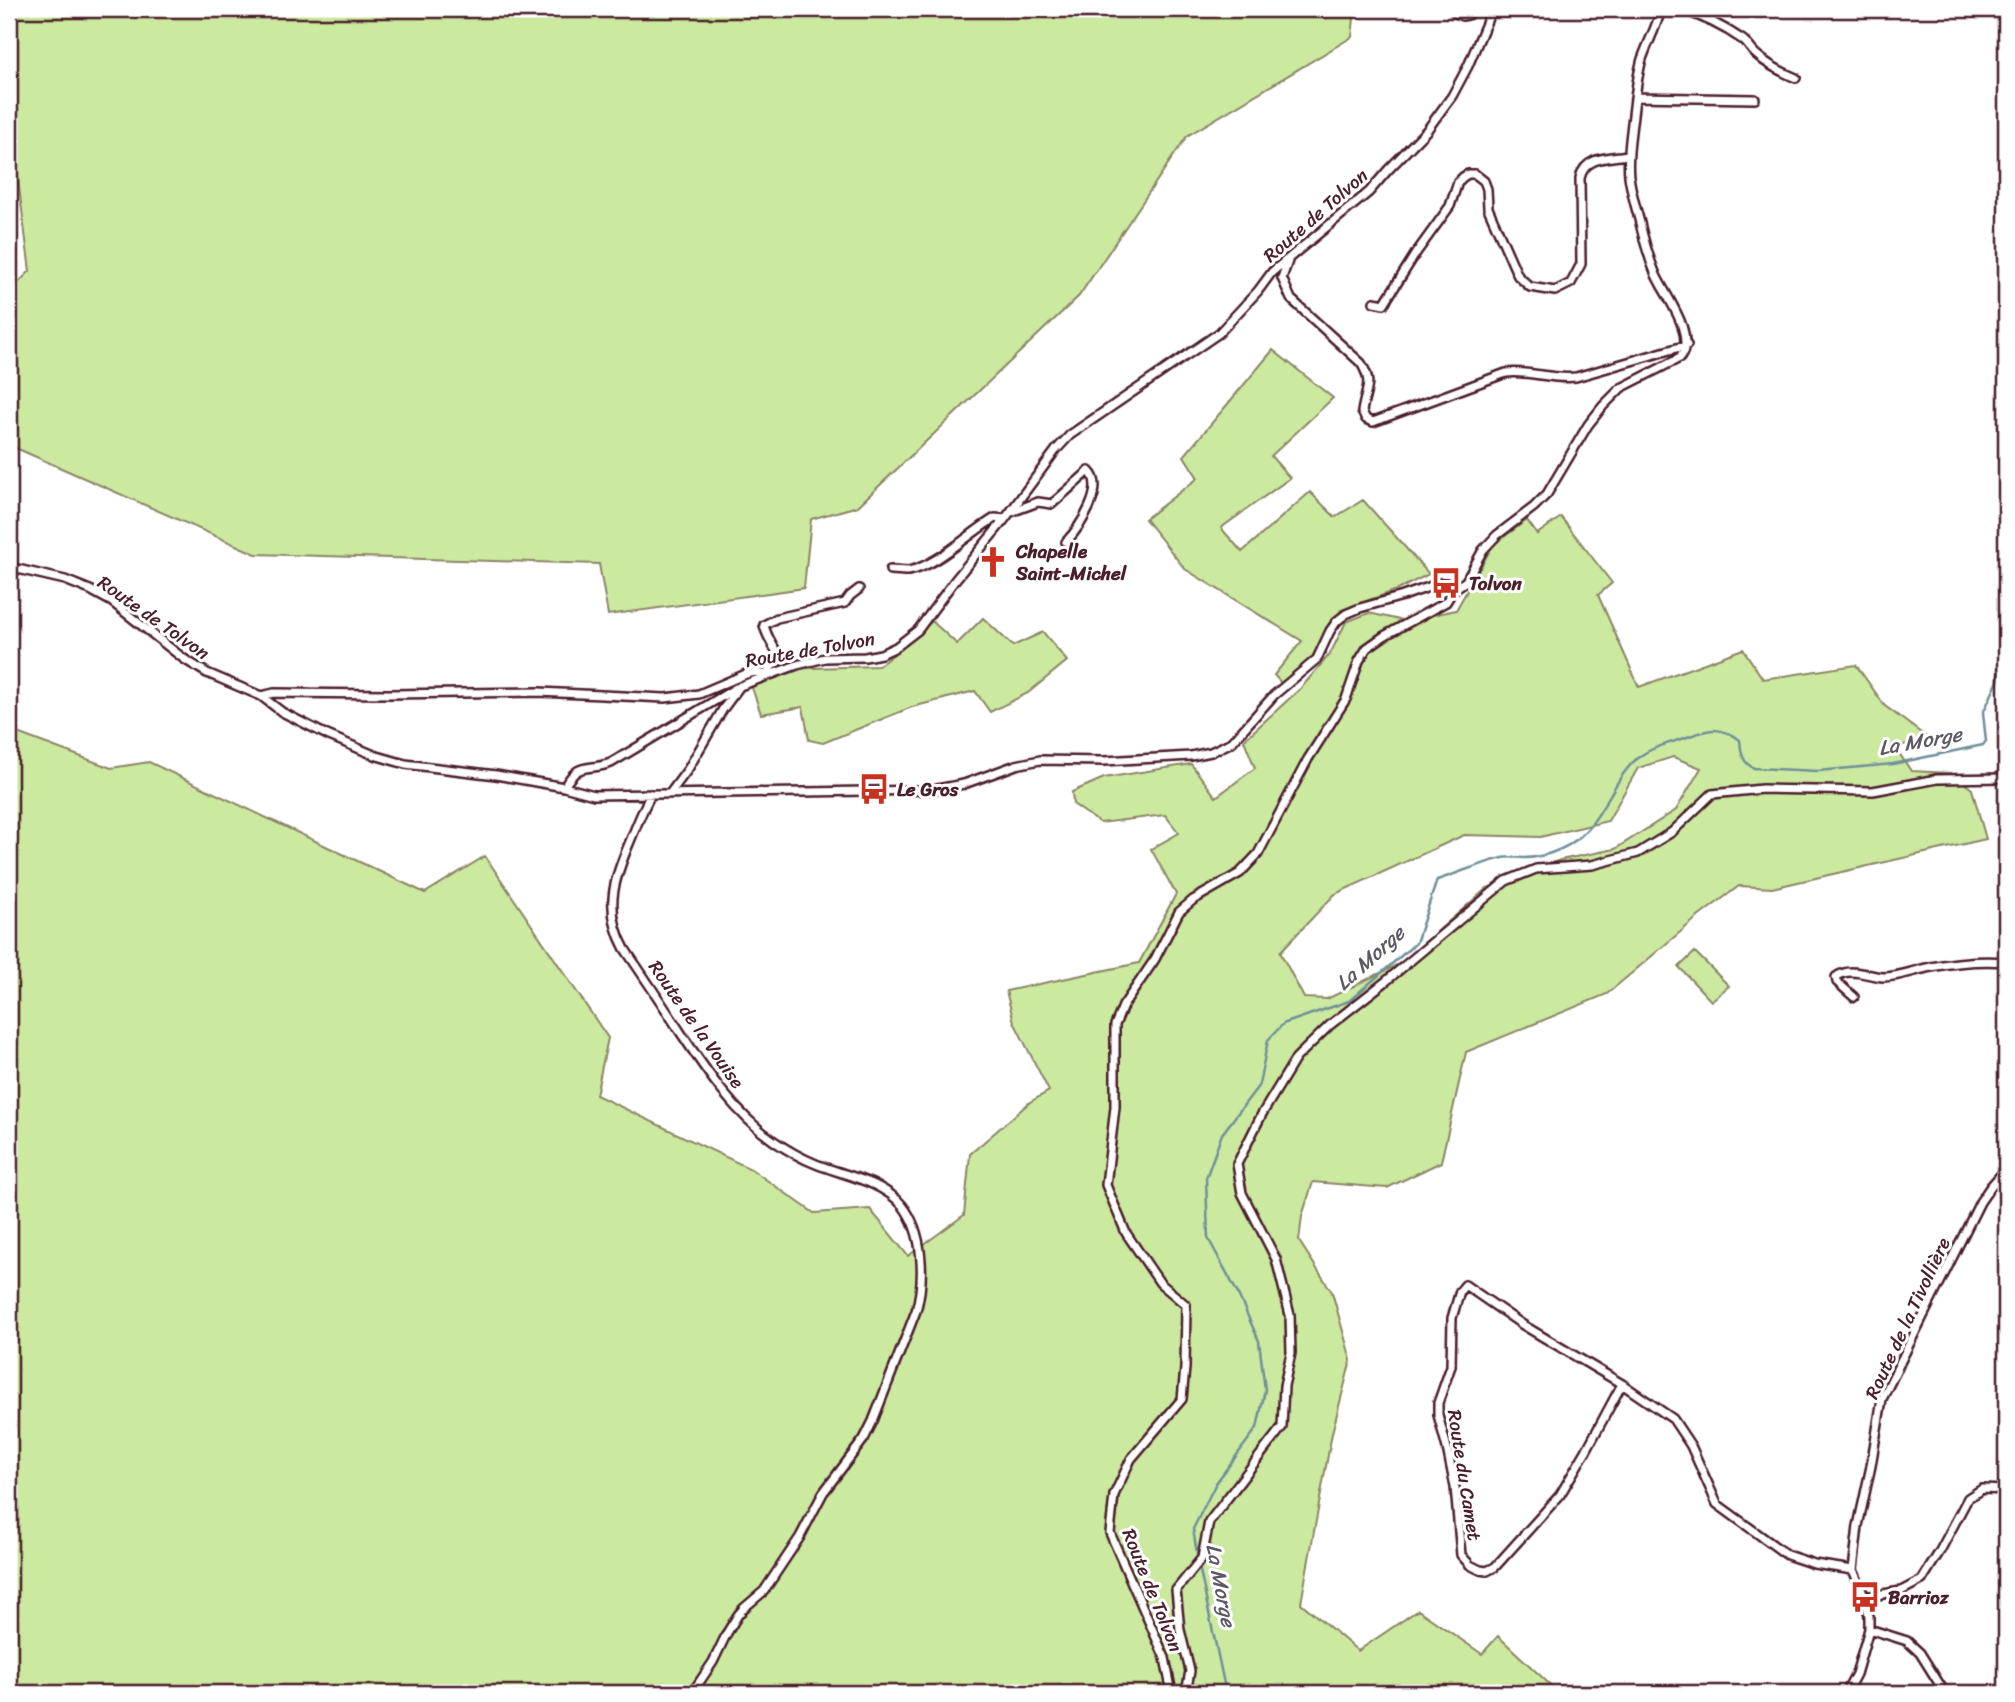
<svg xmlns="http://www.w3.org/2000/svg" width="2015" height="1702" font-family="Sriracha,sans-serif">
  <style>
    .green { fill: #cce9a0; stroke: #8b8466; stroke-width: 2; fill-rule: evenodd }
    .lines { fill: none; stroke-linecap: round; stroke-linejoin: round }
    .stream { stroke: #709099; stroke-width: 2.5 }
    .minor-casing { stroke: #4a1f2b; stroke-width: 12 }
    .minor { stroke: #fff; stroke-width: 7 }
    .labels { text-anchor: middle; stroke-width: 6; stroke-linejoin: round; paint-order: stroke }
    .street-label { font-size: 19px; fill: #4a1f2b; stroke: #fff }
    .poi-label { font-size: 19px; font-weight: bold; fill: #4a1f2b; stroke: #fff; text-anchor: start }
    .water-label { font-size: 21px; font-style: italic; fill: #5d5862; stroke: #fff }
  </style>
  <rect width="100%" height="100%" fill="#fff"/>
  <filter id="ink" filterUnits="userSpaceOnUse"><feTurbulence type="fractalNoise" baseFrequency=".0143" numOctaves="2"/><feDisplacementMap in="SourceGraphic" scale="14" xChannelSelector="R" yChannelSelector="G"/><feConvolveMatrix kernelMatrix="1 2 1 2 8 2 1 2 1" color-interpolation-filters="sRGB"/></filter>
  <g filter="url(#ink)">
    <path class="green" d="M9 9H1355L1352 37 1187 136 1079 296 858 506 811 519 804 588 608 615 599 564 256 554 9 445V292L30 271 9 112Z
      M1273 350 1333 398 1271 456 1290 478 1221 528 1242 552 1310 492 1335 517 1363 500 1429 574 1397 590 1341 610 1312 657 1281 683 1274 675 1302 641 1185 569 1145 519 1198 478 1184 456Z
      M1561 517 1612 583 1598 595 1639 687 1743 649 1763 679 1856 665 1885 706 1929 739 1895 747 1911 771 1951 773 1972 789 1986 839 1772 888 1739 886 1698 917 1607 994 1466 1052 1441 1162 1387 1188 1313 1182 1302 1216 1299 1241 1332 1292 1351 1360 1332 1433 1301 1603 1358 1651 1418 1610 1482 1654 1498 1636 1559 1693H9V730L111 768 149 762 425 893 485 856 608 1038 596 1095 751 1169 814 1213 870 1209 908 1256 964 1215 970 1154 1030 1102 1049 1091 1014 1022 1006 991 1139 963 1176 894 1151 849 1179 833 1165 815 1100 823 1073 804 1072 792 1104 778 1191 764 1216 797 1255 768 1244 740 1301 688 1330 654 1346 622 1369 613 1404 621 1456 610 1493 545 1527 520 1537 534ZM1673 757 1701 768 1676 810 1615 849 1560 860 1487 888 1401 963 1327 999 1304 998 1280 952 1335 894 1464 835 1540 837 1608 821 1638 768Z
      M983 618 1013 646 1043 632 1067 661 1028 693 990 712 975 691 912 707 823 743 809 740 803 707 761 714 746 670 878 666 909 643 932 621 957 644Z
      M1695 952 1729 986 1711 1001 1679 967Z"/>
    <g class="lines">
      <path class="stream" d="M1198 1560 1193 1529 1216 1483 1257 1428 1265 1390 1259 1341 1237 1292 1208 1238 1206 1178 1222 1134 1259 1085 1268 1040 1283 1024 1349 1001 1416 943 1437 880C1459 873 1481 863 1503 858 1510 856 1517 858 1525 858 1536 858 1550 854 1561 849 1603 830 1609 780 1640 756 1655 745 1673 743 1690 736 1711 729 1721 726 1740 740 1741 752 1742 763 1754 768L1818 771 1893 764 1983 745 1986 741 1983 713 1998 681 2002 652 2006 642
        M1199 1566 1226 1693"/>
      <defs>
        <path id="minor" d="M1453 9 1454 12 1462 16 1468 15 1474 9
          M1680 9C1702 16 1724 27 1743 40 1749 45 1752 52 1758 56 1769 66 1782 72 1796 78
          M1635 97 1755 99
          M1288 261 1282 278 1291 299 1361 363C1374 384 1365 390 1362 412L1366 419 1373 422 1506 373C1529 370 1552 380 1576 377L1687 345
          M1374 302 1384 304 1416 253 1450 206 1458 182 1463 177 1468 174H1475L1484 181 1487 189 1488 208 1518 276 1530 287 1555 291 1571 283 1581 264 1580 178C1585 156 1609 158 1628 155
          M1011 512 1038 502 1052 504 1089 471C1107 488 1079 528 1066 542
          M9 567 65 580 90 590 112 602 184 659 207 673 261 696 282 712 327 735 374 755 405 764 496 775 564 787 594 795 932 790 964 784 1016 765 1040 760 1104 761 1191 756 1211 752 1232 742 1274 695 1317 659 1330 631 1337 621 1346 614 1360 608 1403 596 1440 583H1446L1454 589
          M890 570C896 570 902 571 908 571 937 566 969 533 995 518L1005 519
          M767 675 770 668 779 660C778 650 767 640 764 625L777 618 845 603 850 596 859 589
          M261 696 274 693 389 694 539 692 665 698 699 694 746 674 755 672 767 675
          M564 787C580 760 586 772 611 763L736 688
          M671 792 688 769 723 709 740 686 797 665 825 658 865 657 881 654 896 647 918 630 955 580 1005 519 1056 450 1070 435 1219 333 1258 291 1272 272 1369 192 1388 170 1427 130 1452 96 1468 66 1492 9
          M651 794C643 809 637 824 631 839 614 879 603 909 625 949 642 974 659 999 675 1024 703 1066 732 1112 774 1141 787 1150 801 1158 816 1164 843 1175 882 1181 902 1205 924 1232 925 1279 916 1311L873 1421 864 1439 823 1493 800 1537 764 1591 744 1608 738 1615 727 1633 713 1662 692 1693
          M1854 997 1837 982 1836 977C1850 966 1867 976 1883 977 1898 977 1916 970 1931 967 1957 962 1980 960 2006 962
          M1622 1384 1586 1451 1560 1495 1495 1567 1487 1571 1480 1570 1470 1565 1461 1555 1455 1487 1447 1448 1438 1415V1403L1451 1366 1452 1318 1460 1291 1465 1285 1523 1325 1622 1384 1673 1419 1691 1446 1717 1504 1787 1555 1814 1564 1853 1570
          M1865 1597 1901 1591 1922 1580 1940 1551 1968 1498 1982 1489 2006 1490
          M1869 1629 1907 1641 1920 1653 1945 1693
          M1172 1693 1165 1658 1110 1533 1114 1495 1131 1459 1182 1399 1185 1368 1186 1305 1160 1283 1126 1233 1106 1185 1115 1107V1025L1123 1006 1155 959 1179 912 1193 900 1240 873 1258 854 1308 759 1346 699 1359 661 1367 648 1384 636 1446 602 1454 589 1466 581 1483 550 1497 535 1534 507 1547 494 1588 425 1603 406 1621 388 1680 358C1697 335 1666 297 1656 275 1649 258 1644 241 1640 223 1636 208 1631 192 1629 176 1627 158 1630 141 1632 123 1635 101 1636 80 1642 59 1648 42 1657 26 1661 9
          M1186 1693 1190 1671 1180 1630 1176 1590 1202 1558 1209 1522 1282 1427 1284 1386 1291 1353 1290 1315 1276 1259 1242 1193 1237 1164 1262 1114 1296 1058 1330 1025 1385 982 1506 881 1536 869 1592 865 1638 853 1672 832 1712 794 1762 789 1873 791 1937 779 2006 778
          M1846 1693 1856 1674 1869 1629V1616L1865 1597 1853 1570 1858 1526 1871 1466 1882 1399 1980 1202 1991 1186 2006 1169"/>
      </defs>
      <use href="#minor" class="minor-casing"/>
      <use href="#minor" class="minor"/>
    </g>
  </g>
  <defs>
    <symbol id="church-bare" viewBox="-9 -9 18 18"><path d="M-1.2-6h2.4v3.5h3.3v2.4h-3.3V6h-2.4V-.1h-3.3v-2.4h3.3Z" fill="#c8321e" stroke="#fff" stroke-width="2.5" paint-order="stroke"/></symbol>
    <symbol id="bus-bare" viewBox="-9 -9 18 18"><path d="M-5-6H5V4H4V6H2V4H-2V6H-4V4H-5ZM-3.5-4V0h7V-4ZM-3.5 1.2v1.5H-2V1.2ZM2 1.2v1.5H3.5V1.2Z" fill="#c8321e" stroke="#fff" stroke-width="2.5" paint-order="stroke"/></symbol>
  </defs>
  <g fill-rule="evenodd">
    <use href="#church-bare" x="971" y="540" width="44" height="44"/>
    <use href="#bus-bare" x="1424" y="561" width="44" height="44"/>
    <use href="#bus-bare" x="852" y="767" width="44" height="44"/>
    <use href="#bus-bare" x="1843" y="1575" width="44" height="44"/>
  </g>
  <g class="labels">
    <g class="street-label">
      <text transform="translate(1315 215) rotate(-41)" y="7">Route de Tolvon</text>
      <text transform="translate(154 617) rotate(35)" y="7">Route de Tolvon</text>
      <text transform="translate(810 649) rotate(-10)" y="7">Route de Tolvon</text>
      <text transform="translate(697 1024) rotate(55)" y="7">Route de la Vouise</text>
      <text transform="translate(1907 1318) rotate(-65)" y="7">Route de la Tivollière</text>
      <text transform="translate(1465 1475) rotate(81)" y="7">Route du Camet</text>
      <text transform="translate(1153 1590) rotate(68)" y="7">Route de Tolvon</text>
    </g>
    <g class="poi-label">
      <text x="1016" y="558">Chapelle<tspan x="1016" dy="22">Saint-Michel</tspan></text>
      <text x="1469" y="590">Tolvon</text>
      <text x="897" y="796">Le Gros</text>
      <text x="1888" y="1604">Barrioz</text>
    </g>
    <g class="water-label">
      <text transform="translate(1920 741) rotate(-10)" y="7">La Morge</text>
      <text transform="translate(1370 958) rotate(-42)" y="7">La Morge</text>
      <text transform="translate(1221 1585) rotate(79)" y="7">La Morge</text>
    </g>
  </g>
  <rect width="2015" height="1702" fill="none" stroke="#fff" stroke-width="35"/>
  <rect x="18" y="18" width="1980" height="1667" fill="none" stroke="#4a1f2b" stroke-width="2.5" filter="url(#ink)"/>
</svg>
